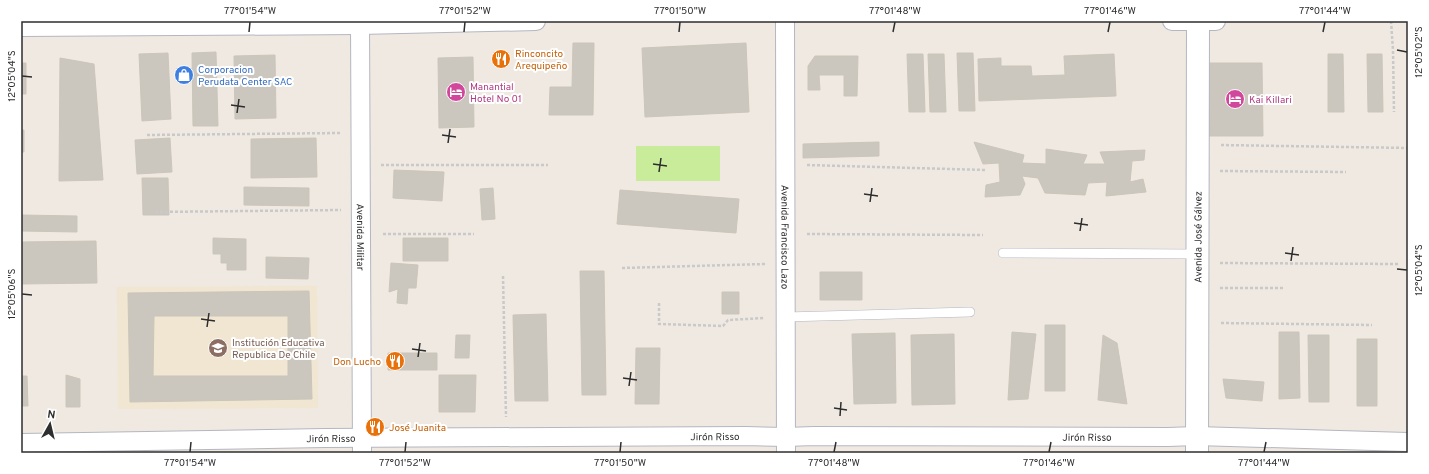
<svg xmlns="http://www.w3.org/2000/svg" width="1429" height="474" font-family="Overpass,sans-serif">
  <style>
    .education { fill: #f0e6d1 }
    .pitch { fill: #c9ec9a }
    .building { fill: #cbc7bf; stroke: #cbc5ba; fill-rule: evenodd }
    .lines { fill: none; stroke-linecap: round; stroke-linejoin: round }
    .service-casing { stroke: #b4b7c1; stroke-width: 10 }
    .minor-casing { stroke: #b4b7c1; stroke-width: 20 }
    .tertiary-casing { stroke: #b4b7c1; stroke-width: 24 }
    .path { stroke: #c9c9c9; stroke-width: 2.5; stroke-dasharray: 3 2; stroke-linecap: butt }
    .service { stroke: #fff; stroke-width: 9 }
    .minor { stroke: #fff; stroke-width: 18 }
    .tertiary { stroke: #fff; stroke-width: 22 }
    .ticks { fill: none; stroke: #2e2e2e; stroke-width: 1.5 }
    .labels { text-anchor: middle; stroke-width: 4; stroke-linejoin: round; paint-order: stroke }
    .food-label { font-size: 10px; fill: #c56008; stroke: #fff; text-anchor: start }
    .shop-label { font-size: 10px; fill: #366cbe; stroke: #fff; text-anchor: start }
    .hotel-label { font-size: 10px; fill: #b23c85; stroke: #fff; text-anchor: start }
    .street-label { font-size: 10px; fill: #2e2e2e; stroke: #fff }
    .education-label { font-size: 10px; fill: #785e54; stroke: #fff; text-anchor: start }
    .neatline { fill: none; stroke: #2e2e2e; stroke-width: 1.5 }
    .ticks-label { font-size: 10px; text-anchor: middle; fill: #2e2e2e }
  </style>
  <rect width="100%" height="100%" fill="#efe9e1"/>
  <path class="education" d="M317 286 318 408 118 409 117 287Z"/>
  <path class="pitch" d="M636 146H720V181H636Z"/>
  <path class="building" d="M573 43H594L593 115H549L550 87H572Z
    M746 43 749 112 645 117 642 48Z
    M216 52 218 126H193L192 53Z
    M168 53 171 119 142 121 139 54Z
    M957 53H973L975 111H959Z
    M907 54H923L925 112H909Z
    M928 54H944L946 112H930Z
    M1114 54 1116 96 979 101 978 59 1001 58V66H1031L1032 76 1065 75 1064 56Z
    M1328 54H1343L1344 112H1328Z
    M1367 54H1382L1383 112H1368Z
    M275 55 276 118 235 119 234 56Z
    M815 56H858L857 96H844V75H819L820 90H808V66Z
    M473 57 474 127 439 128 438 58Z
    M60 58 94 64 103 180 59 181Z
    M21 63H26V94H21Z
    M1207 63H1262L1263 136H1208Z
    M21 130H24V152H21Z
    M170 138 172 172 137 174 135 140Z
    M316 138 317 177 251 178V139Z
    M879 142V156L803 158V144Z
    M974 142 1024 155 1022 163 1046 164V149L1087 155 1083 164H1105L1100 152 1145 150 1144 160 1132 161 1130 182 1143 179 1146 192 1106 196 1107 182 1088 183 1085 195 1045 193 1038 178 1022 176 1025 184 1020 195 985 197 986 185 1000 182 999 163 983 164Z
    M394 170 444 172 442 201 393 198Z
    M142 178H168L169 215H143Z
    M244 187 309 188V206L244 205Z
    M493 188 495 219 482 220 480 189Z
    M620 190 739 199 736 233 617 224Z
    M21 215 77 216V232L21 231Z
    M213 238 246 239V270H227V263H221V254H213Z
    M403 238H448V261H403Z
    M96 241 97 283 21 284V242Z
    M266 257 309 258 308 279 266 278Z
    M391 263 418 265 416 288H408L407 304 397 303 398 289 389 292Z
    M580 271H604L606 395H582Z
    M820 272H862V300H820Z
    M309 291 312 399 130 402 128 293ZM154 316H288V376H153Z
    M722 292H739V314H722Z
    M546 314 548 401H515L513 315Z
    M1045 325H1065V391H1045Z
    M1012 332 1036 334 1028 399 1008 400Z
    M1279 332H1299L1300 398 1279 399Z
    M895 333 896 403 854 404 852 334Z
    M954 334 955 404 912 405 911 335Z
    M456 335H470L469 358H455Z
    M1103 335 1117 343 1127 404 1098 400Z
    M1308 335H1329V402H1309Z
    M1357 339H1377V406H1357Z
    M636 348H660L659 404H635Z
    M388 353H437V370H388Z
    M66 375 80 379V407H66Z
    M439 375H476L475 412H439Z
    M21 376H27L28 406H21Z
    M1223 379 1264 382 1262 401 1226 398Z"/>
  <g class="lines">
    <defs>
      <path id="service" d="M1003 253 1197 254
        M785 317 970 312"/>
      <g id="minor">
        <path id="s1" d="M360 21 362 453"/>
        <path id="s2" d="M785 21 786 453"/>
        <path d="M1172 21H1216"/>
        <path d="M21 27 360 25 536 21"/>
        <path id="s3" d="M21 443 325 438 746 436 786 437 814 436 1168 437 1196 436 1408 442"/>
      </g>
      <g id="tertiary">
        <path id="s4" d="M1197 453 1198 21"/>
      </g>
    </defs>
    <use href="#service" class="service-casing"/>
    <use href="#minor" class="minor-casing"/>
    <use href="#tertiary" class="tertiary-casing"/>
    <path class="path" d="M1391 21 1393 50 1394 112
      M147 135 341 133
      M1221 145 1408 148
      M381 165H548
      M807 165 986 170
      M1220 171 1346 172
      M155 212 341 210
      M383 234H474
      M807 234 983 235
      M1220 263 1400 264
      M622 268 765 264
      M503 276 506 417
      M1220 288H1283
      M659 303V324L723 326 728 320 765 318
      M1221 323 1372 325"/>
    <use href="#service" class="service"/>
    <use href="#minor" class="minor"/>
    <use href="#tertiary" class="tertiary"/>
  </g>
  <path class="ticks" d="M249 32 250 22M464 32 465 22M679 32 680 22M893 32 895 22M1108 32 1110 22M1323 32 1325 22M1397 50 1407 52M22 76 32 77M231 105 245 107M237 113 239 99M442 135 456 137M448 143 450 129M653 164 667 166M659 172 661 158M864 194 878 196M870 202 872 188M1074 223 1088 225M1080 231 1082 218M1285 253 1299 255M1291 261 1293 247M1397 269 1407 270M22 294 32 295M201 319 215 321M207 327 209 313M412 349 426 351M418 357 420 343M623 378 637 380M629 386 631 372M834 408 847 410M840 416 841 402M190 452 191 442M405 452 406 442M620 452 621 442M834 452 836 442M1049 452 1051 442M1264 452 1266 442"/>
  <defs>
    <symbol id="restaurant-disc" viewBox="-11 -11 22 22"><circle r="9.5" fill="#e8710a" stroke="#fff"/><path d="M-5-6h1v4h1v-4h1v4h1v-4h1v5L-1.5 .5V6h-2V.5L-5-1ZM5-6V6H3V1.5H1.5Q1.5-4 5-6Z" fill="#fff"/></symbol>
    <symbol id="shop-disc" viewBox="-11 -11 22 22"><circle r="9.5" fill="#3f7fe0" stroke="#fff"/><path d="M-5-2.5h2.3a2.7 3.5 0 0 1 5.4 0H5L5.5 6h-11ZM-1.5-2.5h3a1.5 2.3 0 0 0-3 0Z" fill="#fff"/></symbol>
    <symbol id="hotel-disc" viewBox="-11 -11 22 22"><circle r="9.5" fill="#d1479c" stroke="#fff"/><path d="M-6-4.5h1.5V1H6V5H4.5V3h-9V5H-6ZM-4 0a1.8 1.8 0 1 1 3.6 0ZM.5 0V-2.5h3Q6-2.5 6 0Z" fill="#fff"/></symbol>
    <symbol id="school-disc" viewBox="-11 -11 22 22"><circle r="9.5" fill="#8d6e63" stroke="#fff"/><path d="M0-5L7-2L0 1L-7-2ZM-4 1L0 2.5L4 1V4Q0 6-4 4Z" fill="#fff"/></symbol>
  </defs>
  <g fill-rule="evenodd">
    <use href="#restaurant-disc" x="490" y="48" width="22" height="22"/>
    <use href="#shop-disc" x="173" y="64" width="22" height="22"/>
    <use href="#hotel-disc" x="445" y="81" width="22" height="22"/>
    <use href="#hotel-disc" x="1224" y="88" width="22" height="22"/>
    <use href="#school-disc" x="207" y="337" width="22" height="22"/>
    <use href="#restaurant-disc" x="384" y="350" width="22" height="22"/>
    <use href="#restaurant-disc" x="364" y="416" width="22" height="22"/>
  </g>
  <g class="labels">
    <g class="food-label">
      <text x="515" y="57">Rinconcito<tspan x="515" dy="12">Arequipeño</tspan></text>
      <text x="381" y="365" text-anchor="end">Don Lucho</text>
      <text x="389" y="431">José Juanita</text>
    </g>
    <g class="shop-label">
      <text x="198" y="73">Corporacion<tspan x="198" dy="12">Perudata Center SAC</tspan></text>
    </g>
    <g class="hotel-label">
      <text x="470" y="90">Manantial<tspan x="470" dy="12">Hotel No 01</tspan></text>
      <text x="1249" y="103">Kai Killari</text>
    </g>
    <g class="street-label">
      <text dy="4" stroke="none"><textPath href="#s1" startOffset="216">Avenida Militar</textPath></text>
      <text dy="4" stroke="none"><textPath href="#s2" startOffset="216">Avenida Francisco Lazo</textPath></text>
      <text dy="4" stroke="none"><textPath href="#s4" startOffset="216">Avenida José Gálvez</textPath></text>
      <text dy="4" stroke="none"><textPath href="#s3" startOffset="694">Jirón Risso</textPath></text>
      <text dy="4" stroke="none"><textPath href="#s3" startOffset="1066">Jirón Risso</textPath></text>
      <text dy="4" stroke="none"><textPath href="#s3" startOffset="310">Jirón Risso</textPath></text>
    </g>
    <g class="education-label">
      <text x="232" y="346">Institución Educativa<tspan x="232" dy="12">Republica De Chile</tspan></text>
    </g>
  </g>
  <rect width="1429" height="474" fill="none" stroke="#ffffff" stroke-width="44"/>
  <g transform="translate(50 424) rotate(8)" stroke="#ffffff" stroke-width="3" paint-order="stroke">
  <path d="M0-3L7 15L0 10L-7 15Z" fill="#2e2e2e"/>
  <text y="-6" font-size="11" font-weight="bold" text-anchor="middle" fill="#2e2e2e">N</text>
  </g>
  <rect x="22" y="22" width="1385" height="430" class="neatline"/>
  <g class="ticks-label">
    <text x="250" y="14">77°01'54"W</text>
    <text x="465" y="14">77°01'52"W</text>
    <text x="680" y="14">77°01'50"W</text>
    <text x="895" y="14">77°01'48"W</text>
    <text x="1110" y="14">77°01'46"W</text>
    <text x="1325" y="14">77°01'44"W</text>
    <text transform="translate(1418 52) rotate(-90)" y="4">12°05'02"S</text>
    <text transform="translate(11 76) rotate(-90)" y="4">12°05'04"S</text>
    <text transform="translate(1418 270) rotate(-90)" y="4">12°05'04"S</text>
    <text transform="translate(11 294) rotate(-90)" y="4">12°05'06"S</text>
    <text x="190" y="466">77°01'54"W</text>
    <text x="405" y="466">77°01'52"W</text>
    <text x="620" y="466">77°01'50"W</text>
    <text x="834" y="466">77°01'48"W</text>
    <text x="1049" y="466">77°01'46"W</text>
    <text x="1264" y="466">77°01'44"W</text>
  </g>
</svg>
